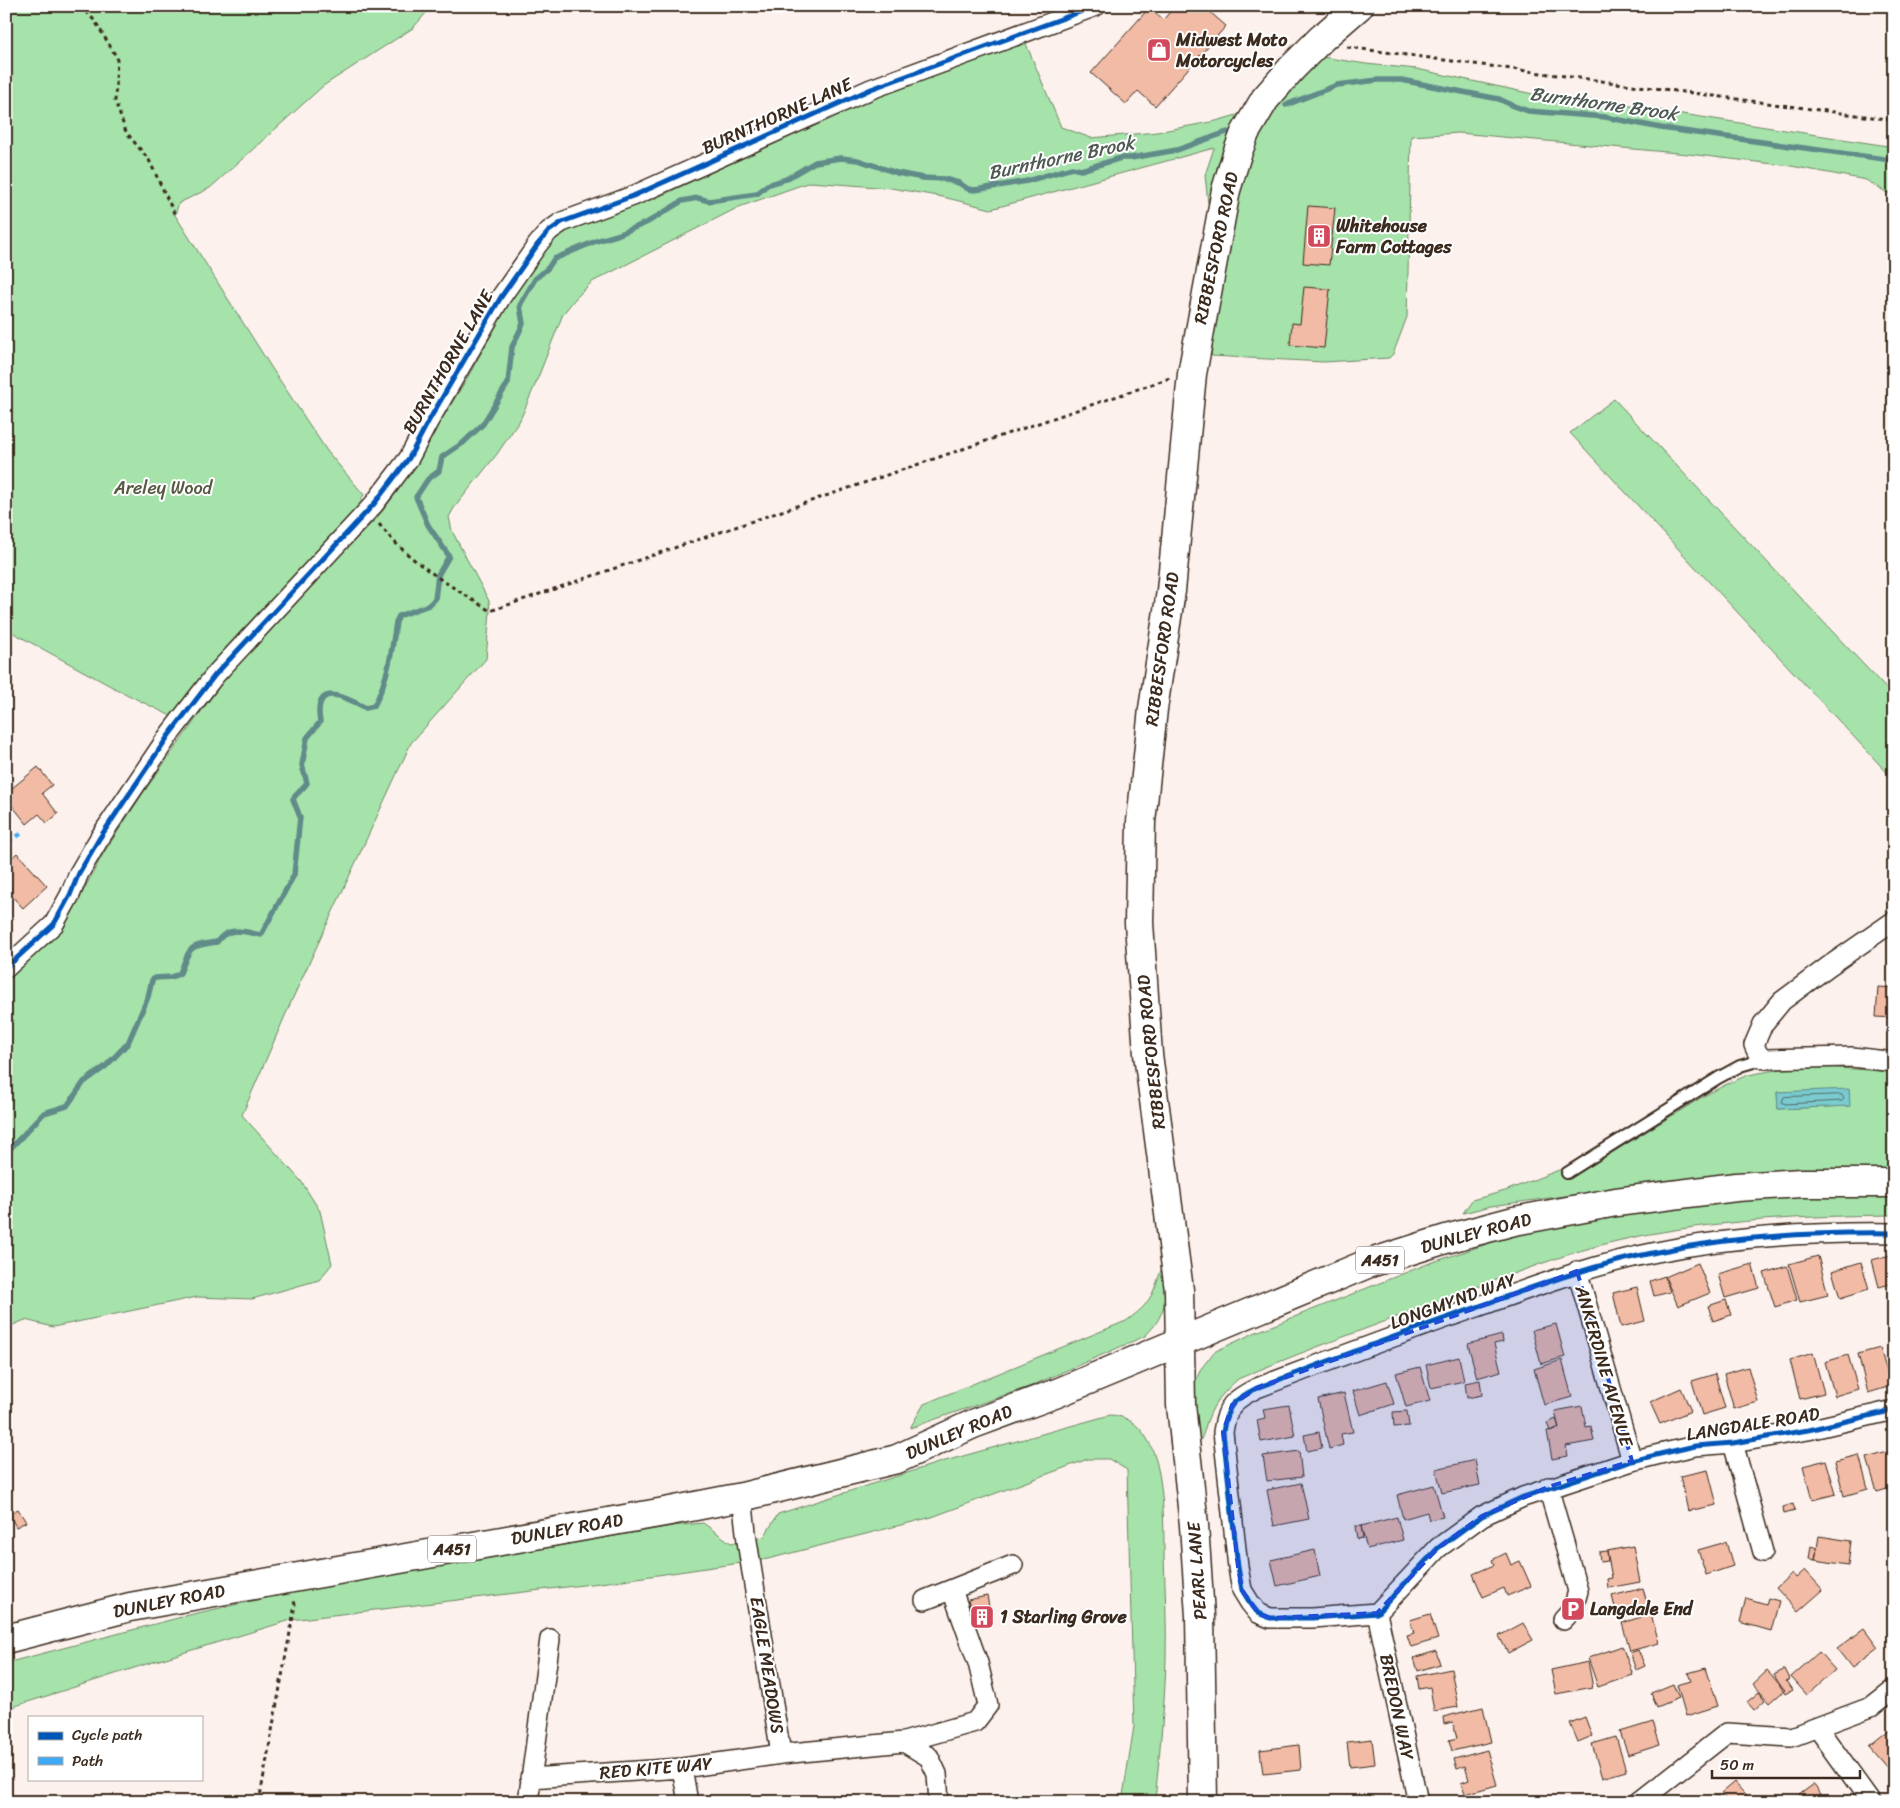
<svg xmlns="http://www.w3.org/2000/svg" width="1900" height="1808" font-family="Sriracha,sans-serif">
  <style>
    .green { fill: #a5e3aa; stroke: #708664; fill-rule: evenodd }
    .water { fill: #7acbd0; stroke: #618b89 }
    .lines { fill: none; stroke-linecap: round; stroke-linejoin: round }
    .shore { stroke: #546a65; stroke-width: 1 }
    .stream { stroke: #618b89; stroke-width: 5.5 }
    .building { fill: #f1bba5; stroke: #3b2a1e }
    .service-casing { stroke: #3b2a1e; stroke-width: 14 }
    .minor-casing { stroke: #3b2a1e; stroke-width: 22 }
    .secondary-casing { stroke: #3b2a1e; stroke-width: 31 }
    .primary-casing { stroke: #3b2a1e; stroke-width: 31 }
    .path { stroke: #3b2a1e; stroke-width: 3; stroke-dasharray: 4 4; stroke-linecap: butt }
    .service { stroke: #fff; stroke-width: 10 }
    .minor { stroke: #fff; stroke-width: 19 }
    .secondary { stroke: #fff; stroke-width: 28 }
    .primary { stroke: #fff; stroke-width: 28 }
    .quiet { stroke: #3fa9f5; stroke-width: 4; stroke-dasharray: 8 4; stroke-linecap: butt }
    .cycleway-casing { stroke: #fff; stroke-width: 8 }
    .cycleway { stroke: #0057b8; stroke-width: 5 }
    .marked { fill: #1d4ed8; fill-opacity: 0.2; stroke: #1d4ed8; stroke-width: 4; stroke-dasharray: 10 6; stroke-linejoin: round }
    .labels { text-anchor: middle; stroke-width: 4; stroke-linejoin: round; paint-order: stroke }
    .shield { fill: #fff; stroke: #766a62; stroke-width: 1 }
    .shield-label { font-size: 16px; font-weight: bold; fill: #3b2a1e }
    .poi-label { font-size: 18px; font-weight: bold; fill: #3b2a1e; stroke: #fff; text-anchor: start }
    .street-label { font-size: 18px; fill: #3b2a1e; stroke: #fff }
    .park-label { font-size: 18px; fill: #565841; stroke: #fff }
    .water-label { font-size: 19px; font-style: italic; fill: #4e5a53; stroke: #fff }
  </style>
  <rect width="100%" height="100%" fill="#fcf1ed"/>
  <filter id="ink" filterUnits="userSpaceOnUse"><feTurbulence type="fractalNoise" baseFrequency=".02" numOctaves="2"/><feDisplacementMap in="SourceGraphic" scale="10" xChannelSelector="R" yChannelSelector="G"/><feConvolveMatrix kernelMatrix="1 2 1 2 8 2 1 2 1" color-interpolation-filters="sRGB"/></filter>
  <g filter="url(#ink)">
    <path class="green" d="M6 6H432L413 28 323 86 210 188 179 203 175 215 271 367 327 451 364 495 360 500 365 505 240 632 204 673 171 716 116 689 6 629Z
      M1024 39 1061 127 1091 138 1157 132 1216 121 1240 114 1219 161 1208 203 1205 175 1214 148 991 209 943 197 891 188 810 182 739 207 592 282 574 300 563 314 535 385 520 420 497 454 454 508 449 517 452 531 489 601 490 611 486 659 411 743 291 1002 242 1115 301 1181 320 1211 332 1264 319 1280 252 1299 197 1297 53 1327 25 1320 6 1328V980L62 931 103 854 145 790 221 684 291 604 376 519 398 491 466 380 521 282 550 242 566 230 656 198 885 92Z
      M1322 57 1366 64 1417 69 1542 96 1618 104 1894 147V197L1866 180 1791 166 1688 154 1459 133 1411 136 1407 317 1393 354 1389 358 1324 362 1211 356C1214 328 1220 300 1225 273 1233 222 1240 169 1265 123 1279 98 1302 78 1322 57Z
      M1614 399 1894 697V780L1570 433Z
      M1826 1067 1894 1072V1173L1645 1185 1491 1206 1463 1213 1472 1200 1505 1191 1559 1170 1567 1173 1571 1178 1704 1096 1727 1084 1748 1075 1781 1069ZM1849 1090V1106L1778 1109 1777 1092Z
      M1894 1195V1215C1806 1216 1716 1220 1630 1238 1568 1251 1509 1276 1450 1297 1380 1324 1307 1349 1238 1379 1225 1391 1214 1402 1208 1419 1204 1429 1204 1436 1198 1444L1192 1392 1200 1370 1214 1352 1254 1333 1430 1263 1499 1240 1588 1218 1712 1202 1810 1196Z
      M1166 1260C1166 1292 1170 1312 1145 1336L1031 1386 910 1428 924 1404 1126 1321C1143 1309 1150 1302 1157 1282 1160 1274 1161 1267 1166 1260Z
      M1110 1415C1132 1416 1145 1431 1153 1451 1164 1480 1164 1525 1164 1556 1165 1590 1167 1624 1166 1658 1165 1706 1159 1754 1155 1802H1122L1134 1726 1127 1470 1109 1459H1088L932 1517 768 1559 616 1581 291 1620 156 1661 6 1709V1663L193 1614 293 1592 672 1526 703 1523 731 1543 764 1537 778 1514 938 1463Z"/>
    <path class="water" d="M1849 1089 1850 1106 1778 1109 1777 1092Z"/>
    <g class="lines">
      <path class="shore" d="M1842 1095 1844 1099 1842 1101 1785 1104 1782 1102 1784 1097Z"/>
      <path class="stream" d="M1286 105 1337 85 1378 80H1401L1499 99 1514 106 1528 111 1605 117 1661 128 1884 159 1894 162
        M6 1153 44 1113 67 1106 84 1082 106 1066 128 1043 148 997 152 980 155 978 172 977 180 973C191 946 188 946 217 942 228 925 244 932 261 935L294 875 300 817 293 799C296 793 303 790 307 783L302 765 307 738 320 722C313 681 344 696 366 708L374 706C388 679 392 651 396 622L399 616 429 605 435 599 438 575 449 556 428 525 416 497 428 479 439 471 442 457 463 443 483 424 508 383 512 347 523 324 520 305 535 279 548 268 554 259 596 241 617 235 648 222 682 201 698 198 709 201 757 194 767 185 786 179 815 162 841 158 858 160 897 173 923 178 944 179 959 183 968 189 975 190 1027 181 1072 168 1081 170 1121 158H1131L1177 150 1227 132"/>
    </g>
    <path class="building" d="M1175 6H1203L1226 26 1155 106 1138 91 1126 104 1091 73 1149 8 1163 20Z
      M1308 206 1335 208 1329 265 1303 263Z
      M1304 287 1330 289 1324 348 1290 345 1292 323 1300 324Z
      M38 767 52 785 42 793 58 814 47 823 39 814 27 824 6 798V793Z
      M17 853 47 886 23 908 8 892 12 888 6 881V863Z
      M1878 987 1894 988V1018L1876 1017Z
      M1894 1254V1283L1879 1287 1872 1260Z
      M1818 1256 1828 1295 1800 1302 1789 1264Z
      M1861 1262 1869 1289 1840 1298 1832 1271Z
      M1698 1263 1710 1293 1678 1306 1665 1277Z
      M1752 1264 1759 1288 1725 1298 1718 1274Z
      M1787 1266 1797 1300 1775 1307 1764 1273Z
      M1665 1276 1670 1292 1654 1296 1650 1281Z
      M1637 1287 1645 1321 1621 1327 1613 1293Z
      M1726 1300 1731 1315 1713 1321 1708 1306Z
      M1556 1324 1565 1357 1541 1364 1532 1330Z
      M1502 1335 1503 1342 1494 1344 1501 1371 1477 1378 1468 1344Z
      M1880 1348 1891 1386 1868 1393 1858 1354Z
      M1813 1353 1824 1393 1800 1399 1790 1360Z
      M1848 1355 1858 1389 1835 1396 1825 1362Z
      M1459 1357 1464 1381 1431 1388 1426 1365Z
      M1562 1360 1572 1397 1544 1405 1534 1369Z
      M1420 1367 1430 1401 1406 1407 1396 1373Z
      M1748 1367 1758 1402 1734 1409 1724 1374Z
      M1715 1374 1725 1408 1702 1415 1692 1381Z
      M1480 1380 1482 1395 1467 1398 1465 1383Z
      M1387 1381 1394 1404 1360 1415 1353 1391Z
      M1681 1388 1691 1411 1660 1424 1650 1402Z
      M1344 1393 1353 1432 1341 1434 1343 1445 1329 1449 1318 1399Z
      M1289 1405 1295 1436 1261 1442 1257 1420 1265 1418 1263 1409Z
      M1582 1406 1586 1427 1591 1426 1594 1441 1566 1446 1568 1456 1552 1459 1547 1431 1559 1429 1555 1411Z
      M1407 1411 1409 1426 1394 1427 1393 1412Z
      M1556 1419 1559 1427 1550 1431 1547 1423Z
      M1319 1432 1322 1448 1307 1451 1304 1435Z
      M1299 1451 1302 1477 1267 1481 1263 1456Z
      M1891 1451 1894 1461V1487L1877 1492 1867 1458Z
      M1859 1455 1868 1489 1844 1496 1835 1461Z
      M1475 1460 1480 1485 1442 1493 1436 1469Z
      M1826 1460 1836 1494 1812 1500 1803 1466Z
      M1708 1470 1717 1505 1688 1511 1680 1476Z
      M1301 1483 1309 1519 1274 1526 1267 1490Z
      M1434 1485 1443 1517 1429 1520 1427 1512 1403 1519 1397 1495Z
      M1793 1504 1795 1511 1784 1514 1783 1507Z
      M18 1509 26 1522 16 1527 9 1514Z
      M1397 1517 1403 1540 1367 1549 1361 1526Z
      M1355 1526H1361L1363 1538 1357 1539Z
      M1819 1536 1851 1541 1848 1565 1815 1560Z
      M1726 1542 1733 1566 1706 1575 1698 1550Z
      M1633 1546 1640 1582 1608 1588 1607 1579 1612 1578 1607 1551Z
      M1811 1546 1817 1548 1815 1560 1809 1559Z
      M1315 1550 1320 1576 1277 1586 1271 1560Z
      M1607 1551 1608 1561 1600 1562 1599 1552Z
      M1506 1553 1511 1565 1520 1561 1531 1586 1507 1596 1504 1588 1483 1597 1473 1574 1494 1565 1492 1560Z
      M1805 1570 1823 1590 1798 1612 1776 1588 1792 1573 1796 1578Z
      M1643 1588 1649 1611 1618 1619 1612 1596Z
      M987 1596 992 1622 974 1626 968 1600Z
      M1746 1598 1766 1604 1768 1598 1779 1601 1771 1631 1740 1622Z
      M1430 1614 1438 1639 1411 1647 1407 1635 1414 1633 1410 1620Z
      M1651 1614 1659 1643 1630 1651 1622 1623Z
      M1523 1623 1533 1640 1508 1653 1499 1636Z
      M1864 1629 1878 1648 1852 1668 1837 1649Z
      M1622 1646 1633 1675 1598 1687 1588 1658Z
      M1638 1650 1645 1666 1636 1670 1630 1653Z
      M1436 1651 1440 1664 1418 1671 1414 1658Z
      M1819 1652 1835 1670 1807 1695 1791 1677Z
      M1588 1662 1593 1687 1556 1694 1551 1670Z
      M1706 1668 1718 1706 1686 1716 1677 1685 1691 1681 1688 1673Z
      M1451 1669 1458 1707 1434 1711 1430 1687 1419 1689 1417 1676Z
      M1785 1669 1790 1679 1786 1681 1792 1690 1785 1694 1774 1675Z
      M1767 1671 1785 1690 1770 1703 1753 1684Z
      M1673 1684 1679 1698 1657 1707 1651 1693Z
      M1759 1692 1765 1700 1754 1710 1747 1702Z
      M1483 1707 1491 1742 1452 1751 1449 1740 1457 1738 1453 1722 1444 1724 1443 1717Z
      M1585 1717 1592 1736 1578 1742 1570 1723Z
      M1653 1722 1660 1745 1628 1755 1620 1732Z
      M1894 1726V1763L1888 1768 1869 1746Z
      M1616 1737 1626 1771 1602 1778 1592 1744Z
      M1372 1739 1375 1764 1350 1767 1347 1742Z
      M1299 1745 1301 1770 1263 1774 1260 1750Z
      M1487 1750 1497 1785 1465 1794 1461 1783 1469 1780 1465 1766 1457 1769 1454 1759Z
      M1734 1782 1752 1802H1729L1721 1793Z
      M1814 1784 1821 1794 1811 1802H1804L1799 1795Z
      M1717 1795 1722 1802H1708Z"/>
    <g class="lines">
      <defs>
        <path id="service" d="M1567 1173 1718 1078 1740 1066 1764 1059"/>
        <path id="minor" d="M1894 921 1829 966 1782 1001 1763 1024 1754 1045 1759 1056 1766 1059 1852 1057 1894 1062
          M6 968 54 924 70 895 79 873 99 839 169 735 215 675 374 504 409 458 428 422 501 297 538 244 549 231 562 222 633 196 871 89 1096 6
          M1894 1233C1815 1232 1735 1236 1657 1252 1595 1264 1536 1286 1477 1307 1403 1333 1330 1360 1257 1388 1233 1400 1227 1405 1223 1432L1238 1567 1242 1590 1250 1603 1258 1613 1270 1618H1312L1377 1613 1438 1548 1482 1516 1523 1497 1632 1461 1660 1454 1695 1446 1733 1443 1808 1430 1894 1410
          M1577 1271 1632 1461
          M1733 1443 1763 1552
          M1548 1487 1578 1591 1573 1609 1563 1620
          M742 1497 747 1541 781 1754 904 1742 929 1757 937 1774 939 1802
          M925 1600 1013 1565
          M1377 1613 1418 1802
          M1817 1727 1871 1802
          M904 1742 975 1722 988 1705 978 1663 952 1590
          M682 1768 688 1802
          M530 1778 682 1768 781 1754
          M528 1802 550 1639
          M1639 1802 1727 1733 1791 1737 1871 1707 1894 1689"/>
        <path id="secondary" d="M1203 1802 1200 1616 1194 1525 1181 1405 1179 1290 1148 1054 1139 923 1141 822 1153 709 1171 591 1192 374 1226 190 1237 154 1245 133 1265 99 1292 68 1322 38 1359 6"/>
        <path id="primary" d="M6 1639 130 1607 670 1511 742 1497 897 1459 973 1424 1057 1393 1367 1264 1446 1239 1514 1221 1616 1202 1736 1187 1802 1183H1894"/>
      </defs>
      <use href="#service" class="service-casing"/>
      <use href="#minor" class="minor-casing"/>
      <use href="#secondary" class="secondary-casing"/>
      <use href="#primary" class="primary-casing"/>
      <path class="path" d="M80 6 95 21 117 58 115 101 126 132 149 160 175 215
        M1347 47 1894 120
        M379 524C408 562 450 585 490 611L1170 378
        M259 1802 295 1605 294 1601"/>
      <use href="#service" class="service"/>
      <use href="#minor" class="minor"/>
      <use href="#secondary" class="secondary"/>
      <use href="#primary" class="primary"/>
      <path class="quiet" d="M6 843 21 834"/>
      <defs>
        <path id="cycleway" d="M6 968 54 924 70 895 79 873 99 839 169 735 215 675 374 504 409 458 428 422 501 297 538 244 549 231 562 222 633 196 871 89 1096 6
          M1894 1233C1815 1232 1735 1236 1657 1252 1595 1264 1536 1286 1477 1307 1403 1333 1330 1360 1257 1388 1233 1400 1227 1405 1223 1432L1238 1567 1242 1590 1250 1603 1258 1613 1270 1618H1312L1377 1613 1438 1548 1482 1516 1523 1497 1632 1461 1660 1454 1695 1446 1733 1443 1808 1430 1894 1410"/>
      </defs>
      <use href="#cycleway" class="cycleway-casing"/>
      <use href="#cycleway" class="cycleway"/>
    </g>
  </g>
  <path class="marked" d="M1577 1271 1632 1461 1548 1487 1482 1516 1438 1548 1377 1613 1270 1618 1258 1613 1242 1590 1238 1567 1223 1432 1232 1405 1257 1388Z"/>
  <defs>
    <symbol id="shop-square" viewBox="-11 -11 22 22"><rect x="-9" y="-9" width="18" height="18" rx="4" fill="#d1495b" stroke="#fff"/><path d="M-5-2.5h2.3a2.7 3.5 0 0 1 5.4 0H5L5.5 6h-11ZM-1.5-2.5h3a1.5 2.3 0 0 0-3 0Z" fill="#fff"/></symbol>
    <symbol id="building-square" viewBox="-11 -11 22 22"><rect x="-9" y="-9" width="18" height="18" rx="4" fill="#d1495b" stroke="#fff"/><path d="M-4-6H4V6H1V3H-1V6H-4ZM-2.5-4.3h1.7v1.8h-1.7ZM.8-4.3h1.7v1.8H.8ZM-2.5-1h1.7V.8h-1.7ZM.8-1h1.7V.8H.8Z" fill="#fff"/></symbol>
    <symbol id="parking-square" viewBox="-11 -11 22 22"><rect x="-9" y="-9" width="18" height="18" rx="4" fill="#d1495b" stroke="#fff"/><path d="M-3.5-5.5H1a3.5 3.5 0 0 1 0 7H-1V5.5H-3.5ZM-1-3.4V-.6H.8a1.4 1.4 0 0 0 0-2.8Z" fill="#fff"/></symbol>
  </defs>
  <g fill-rule="evenodd">
    <use href="#shop-square" x="1145" y="36" width="28" height="28"/>
    <use href="#building-square" x="1305" y="222" width="28" height="28"/>
    <use href="#parking-square" x="1559" y="1595" width="28" height="28"/>
    <use href="#building-square" x="968" y="1603" width="28" height="28"/>
  </g>
  <g class="labels">
    <g class="shield">
      <rect x="1356" y="1246.5" width="48" height="27" rx="4"/>
      <rect x="428" y="1535.5" width="48" height="27" rx="4"/>
    </g>
    <g class="shield-label">
      <text x="1380" y="1266">A451</text>
      <text x="452" y="1555">A451</text>
    </g>
    <g class="poi-label">
      <text x="1176" y="46">Midwest Moto<tspan x="1176" dy="21">Motorcycles</tspan></text>
      <text x="1336" y="232">Whitehouse<tspan x="1336" dy="21">Farm Cottages</tspan></text>
      <text x="1590" y="1615">Langdale End</text>
      <text x="1000" y="1623">1 Starling Grove</text>
    </g>
    <g class="street-label">
      <text transform="translate(777 116) rotate(-24)" y="6">BURNTHORNE LANE</text>
      <text transform="translate(1216 248) rotate(-78)" y="6">RIBBESFORD ROAD</text>
      <text transform="translate(448 362) rotate(-60)" y="6">BURNTHORNE LANE</text>
      <text transform="translate(1162 649) rotate(-82)" y="6">RIBBESFORD ROAD</text>
      <text transform="translate(1151 1052) rotate(-96)" y="6">RIBBESFORD ROAD</text>
      <text transform="translate(1476 1233) rotate(-15)" y="6">DUNLEY ROAD</text>
      <text transform="translate(1453 1301) rotate(-20)" y="6">LONGMYND WAY</text>
      <text transform="translate(1604 1366) rotate(74)" y="6">ANKERDINE AVENUE</text>
      <text transform="translate(1753 1424) rotate(-9)" y="6">LANGDALE ROAD</text>
      <text transform="translate(959 1432) rotate(-23)" y="6">DUNLEY ROAD</text>
      <text transform="translate(567 1529) rotate(-10)" y="6">DUNLEY ROAD</text>
      <text transform="translate(1197 1571) rotate(-94)" y="6">PEARL LANE</text>
      <text transform="translate(169 1601) rotate(-11)" y="6">DUNLEY ROAD</text>
      <text transform="translate(767 1665) rotate(81)" y="6">EAGLE MEADOWS</text>
      <text transform="translate(1397 1707) rotate(78)" y="6">BREDON WAY</text>
      <text transform="translate(656 1768) rotate(-5)" y="6">RED KITE WAY</text>
    </g>
    <g class="park-label">
      <text x="163" y="494">Areley Wood</text>
    </g>
    <g class="water-label">
      <text transform="translate(1604 103) rotate(8)" y="7">Burnthorne Brook</text>
      <text transform="translate(1061 157) rotate(-12)" y="7">Burnthorne Brook</text>
    </g>
  </g>
  <rect width="1900" height="1808" fill="none" stroke="#fff" stroke-width="25"/>
  <rect x="12" y="12" width="1875" height="1783" fill="none" stroke="#3b2a1e" stroke-width="2" filter="url(#ink)"/>
  <rect x="28" y="1716" width="175" height="65" fill="#ffffff" stroke="#b1aaa5"/>
  <rect x="38" y="1732" width="25" height="8" fill="#0057b8" stroke="#b1aaa5"/>
  <text x="72" y="1740" font-size="15" fill="#3b2a1e">Cycle path</text>
  <rect x="38" y="1757" width="25" height="8" fill="#3fa9f5" stroke="#b1aaa5"/>
  <text x="72" y="1766" font-size="15" fill="#3b2a1e">Path</text>
  <path d="M1712 1770v8h148v-8" fill="none" stroke="#3b2a1e" stroke-width="2.5"/>
  <text x="1720" y="1770" font-size="15" fill="#3b2a1e" stroke="#ffffff" stroke-width="4" paint-order="stroke">50 m</text>
</svg>
